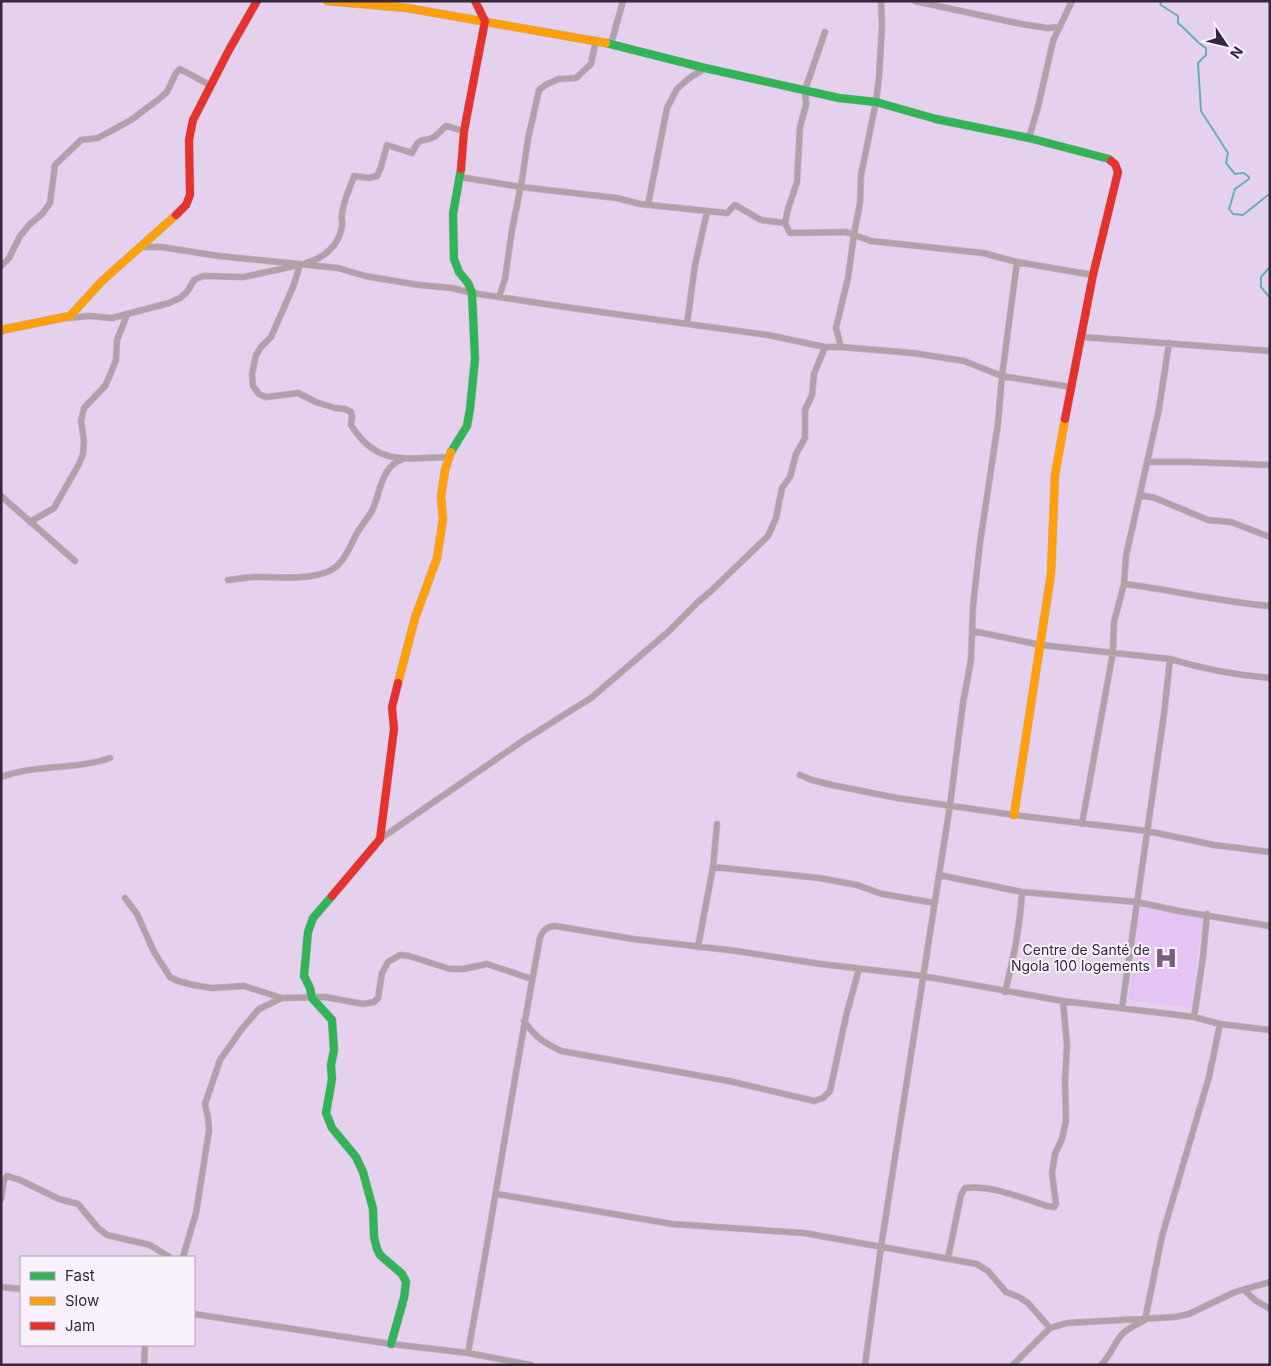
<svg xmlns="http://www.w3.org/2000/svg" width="1271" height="1366" font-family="Inter,sans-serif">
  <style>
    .built { fill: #e4c4f4 }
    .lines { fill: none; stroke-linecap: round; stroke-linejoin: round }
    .stream { stroke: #66afb7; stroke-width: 2 }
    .street-casing { stroke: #c1b1c8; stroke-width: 7 }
    .fast-casing { stroke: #c1b1c8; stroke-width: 9 }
    .slow-casing { stroke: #c1b1c8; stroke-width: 9 }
    .jam-casing { stroke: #c1b1c8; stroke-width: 9 }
    .street { stroke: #afa1a7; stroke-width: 5.5 }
    .fast { stroke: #30b455; stroke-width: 8 }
    .slow { stroke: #ff9f0a; stroke-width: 8 }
    .jam { stroke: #e5322d; stroke-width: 8 }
    .labels { text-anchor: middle; stroke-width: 4; stroke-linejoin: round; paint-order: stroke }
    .poi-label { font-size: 14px; fill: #36273d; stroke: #f9f2fd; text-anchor: end }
  </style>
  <rect width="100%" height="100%" fill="#e5d1ee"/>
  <path class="built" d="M1140 908 1203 916 1191 1008 1128 1000Z"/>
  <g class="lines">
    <path class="stream" d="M1160 1 1161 5 1178 16V23C1188 31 1195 41 1206 48V55L1198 63 1201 111 1228 153 1226 163 1235 174 1244 173 1249 177V179L1235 189 1229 209 1233 214 1243 215 1268 195 1270 196
      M1270 267 1261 277V287L1270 298"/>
    <defs>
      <path id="street" d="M915 1 1021 24 1047 28 1060 27
        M825 32 805 90 806 105 800 127 797 182 788 209 785 223 790 233 846 232 871 241 983 253 1017 262 1093 275
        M611 44 623 1
        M1029 138 1038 107 1053 41 1072 1
        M460 177 521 187 617 198 640 204 727 213 735 205 761 220 785 223
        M648 205 667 108 677 89 688 79 705 68
        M142 247H161L219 256 338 268 365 276 419 285 452 288 472 293 579 309 768 335 825 347H841L913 353 964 361 1002 376 1071 387
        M306 263C324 258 339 246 342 226 343 222 341 218 342 214 343 202 350 188 354 176L369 178 377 176 381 167 387 145 412 153C421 134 421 144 434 137 438 134 443 129 446 126L464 131
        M300 265 293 287 271 337 261 347 256 355 252 374 253 386 259 394 266 397 298 393 316 402 335 408 345 409 351 412 352 417 351 425C377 467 406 458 449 457
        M1 266 9 258 20 236 30 224 42 214 50 203 55 165 81 140 98 138 131 120 159 99 167 92 176 73 180 69 210 85
        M499 297 505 279 512 230 522 180 528 139 539 90 547 84 559 79 576 78 591 64 596 40
        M68 318 89 316 112 318 169 303 180 298 187 292 194 280 203 276 244 277 294 266
        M687 324 695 265 707 212
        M1082 337 1270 351
        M841 347 836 328 848 278 854 234 860 203 861 175 876 102 879 77 882 26 881 1
        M1147 462H1192L1270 465
        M1140 495 1155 498 1208 520 1231 522 1270 537
        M1 496 75 561
        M30 522 54 508 79 464 83 454 84 441 81 421 84 408 105 386 110 375 116 360 117 340 127 315
        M228 580C238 579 248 577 258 577 281 577 305 580 327 572 343 566 348 550 355 537 359 528 367 520 372 511 380 494 381 467 401 460
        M1124 584C1173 590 1221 602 1270 606
        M973 631 1041 645 1170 659C1203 669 1236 675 1270 678
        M800 775 812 780 832 785 897 798 1014 815 1147 831 1214 845 1270 852
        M1 777C37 764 75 770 110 758
        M1082 824 1113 652 1114 622 1124 584 1126 556 1159 409 1169 343
        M380 839 524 740 591 698 668 632 698 602 711 591 768 536 776 518 782 488 790 477 796 454 805 438V410L812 395 814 374 825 347
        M713 867 819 878 857 885 882 894 935 903
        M939 875 1022 892 1137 902 1179 911 1270 926
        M125 898 137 914 154 952 170 977 178 981 193 985 212 988 244 986 282 998 325 997 363 1004 374 1002 378 998 382 973 388 962 400 955 409 956 450 969H463L487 964 532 979
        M698 947 713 867 717 824
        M1005 992C1014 958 1020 927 1022 892
        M1122 1008 1164 714 1170 659
        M1194 1017 1203 957 1207 914
        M524 1021C536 1038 543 1042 561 1051L729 1081 814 1101 823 1098 830 1091 846 1016 859 969
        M497 1194 672 1224 804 1233 977 1264 988 1271 1006 1292 1019 1297 1028 1303 1050 1328
        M1 1199 4 1180 7 1176 20 1180 59 1199 78 1204 98 1228 107 1235 150 1245 169 1257
        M183 1257 196 1213 209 1131 208 1117 205 1104 220 1060 241 1030 259 1009 282 998
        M948 1258 961 1195 965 1188C993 1185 1021 1198 1047 1206L1054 1207 1056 1204 1052 1173 1055 1154 1062 1139 1066 1121 1065 1080 1067 1045 1063 1001
        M1 1287 21 1289
        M1244 1290 1255 1300 1270 1309
        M194 1314 391 1344 468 1353 531 1365
        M468 1353C493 1215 514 1076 540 938 543 930 546 927 555 926L633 939 729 950 821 964 923 976 1063 1001 1194 1017 1220 1024 1270 1030
        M144 1365 145 1345
        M865 1365 881 1247 950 805 963 703 971 660 973 606 980 543 998 423 1002 376 1017 262
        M1013 1365 1050 1328 1067 1323 1175 1317 1189 1314 1235 1292 1270 1282
        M1101 1365C1110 1356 1112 1348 1119 1338 1125 1329 1136 1325 1145 1320L1162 1236 1209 1077 1220 1024"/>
      <path id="fast" d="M606 43 705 68 839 98 876 102 936 119 1029 138 1109 159 1111 161
        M451 452 467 426 470 409 475 359 472 293 468 283 459 272 454 259 453 214 461 169
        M332 896 313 918 308 932 304 976 310 988 312 998 332 1020 334 1050 331 1065 332 1079 326 1113 332 1128 356 1157 363 1172 373 1209 374 1237 377 1249 380 1255 402 1274 406 1282 404 1298 391 1344"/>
      <path id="slow" d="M327 1 407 8 606 43
        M1 330 70 316 102 281 176 215
        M398 683 415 618 437 558 443 519 441 497 445 470 451 452
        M1014 815 1051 574 1055 475 1065 419"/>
      <path id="jam" d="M461 169 464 131 485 21 475 1
        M176 215 186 205 190 195 189 140 193 120 229 50 257 1
        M1065 419 1093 275 1118 172 1115 164 1111 161
        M332 896 380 839 394 729 392 707 398 683"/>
    </defs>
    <use href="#street" class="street-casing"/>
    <use href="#fast" class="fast-casing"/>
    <use href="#slow" class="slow-casing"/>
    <use href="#jam" class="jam-casing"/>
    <use href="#street" class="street"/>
    <use href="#fast" class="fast"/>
    <use href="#slow" class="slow"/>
    <use href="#jam" class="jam"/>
  </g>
  <defs>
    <symbol id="hospital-bare" viewBox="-9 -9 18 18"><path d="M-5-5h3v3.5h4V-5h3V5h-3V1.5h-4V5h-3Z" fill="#73627b" stroke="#f9f2fd" stroke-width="2.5" paint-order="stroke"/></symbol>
  </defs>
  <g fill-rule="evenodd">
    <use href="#hospital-bare" x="1150" y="942" width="32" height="32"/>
  </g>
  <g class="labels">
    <g class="poi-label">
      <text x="1150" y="955">Centre de Santé de<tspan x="1150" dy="16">Ngola 100 logements</tspan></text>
    </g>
  </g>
  <rect width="1271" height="1366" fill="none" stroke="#36273d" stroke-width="5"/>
  <rect x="20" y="1256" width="175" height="90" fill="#f9f2fd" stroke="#aba1b0"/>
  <rect x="30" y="1272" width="25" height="8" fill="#30b455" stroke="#aba1b0"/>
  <text x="65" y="1281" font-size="15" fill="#36273d">Fast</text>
  <rect x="30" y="1297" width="25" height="8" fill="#ff9f0a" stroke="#aba1b0"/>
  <text x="65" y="1306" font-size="15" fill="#36273d">Slow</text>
  <rect x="30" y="1322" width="25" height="8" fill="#e5322d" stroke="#aba1b0"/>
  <text x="65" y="1331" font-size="15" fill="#36273d">Jam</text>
  <g transform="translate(1226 45) rotate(125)" stroke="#f9f2fd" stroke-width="4" paint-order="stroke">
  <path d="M0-4L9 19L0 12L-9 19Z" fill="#36273d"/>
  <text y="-8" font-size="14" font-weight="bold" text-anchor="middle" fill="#36273d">N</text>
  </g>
</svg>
